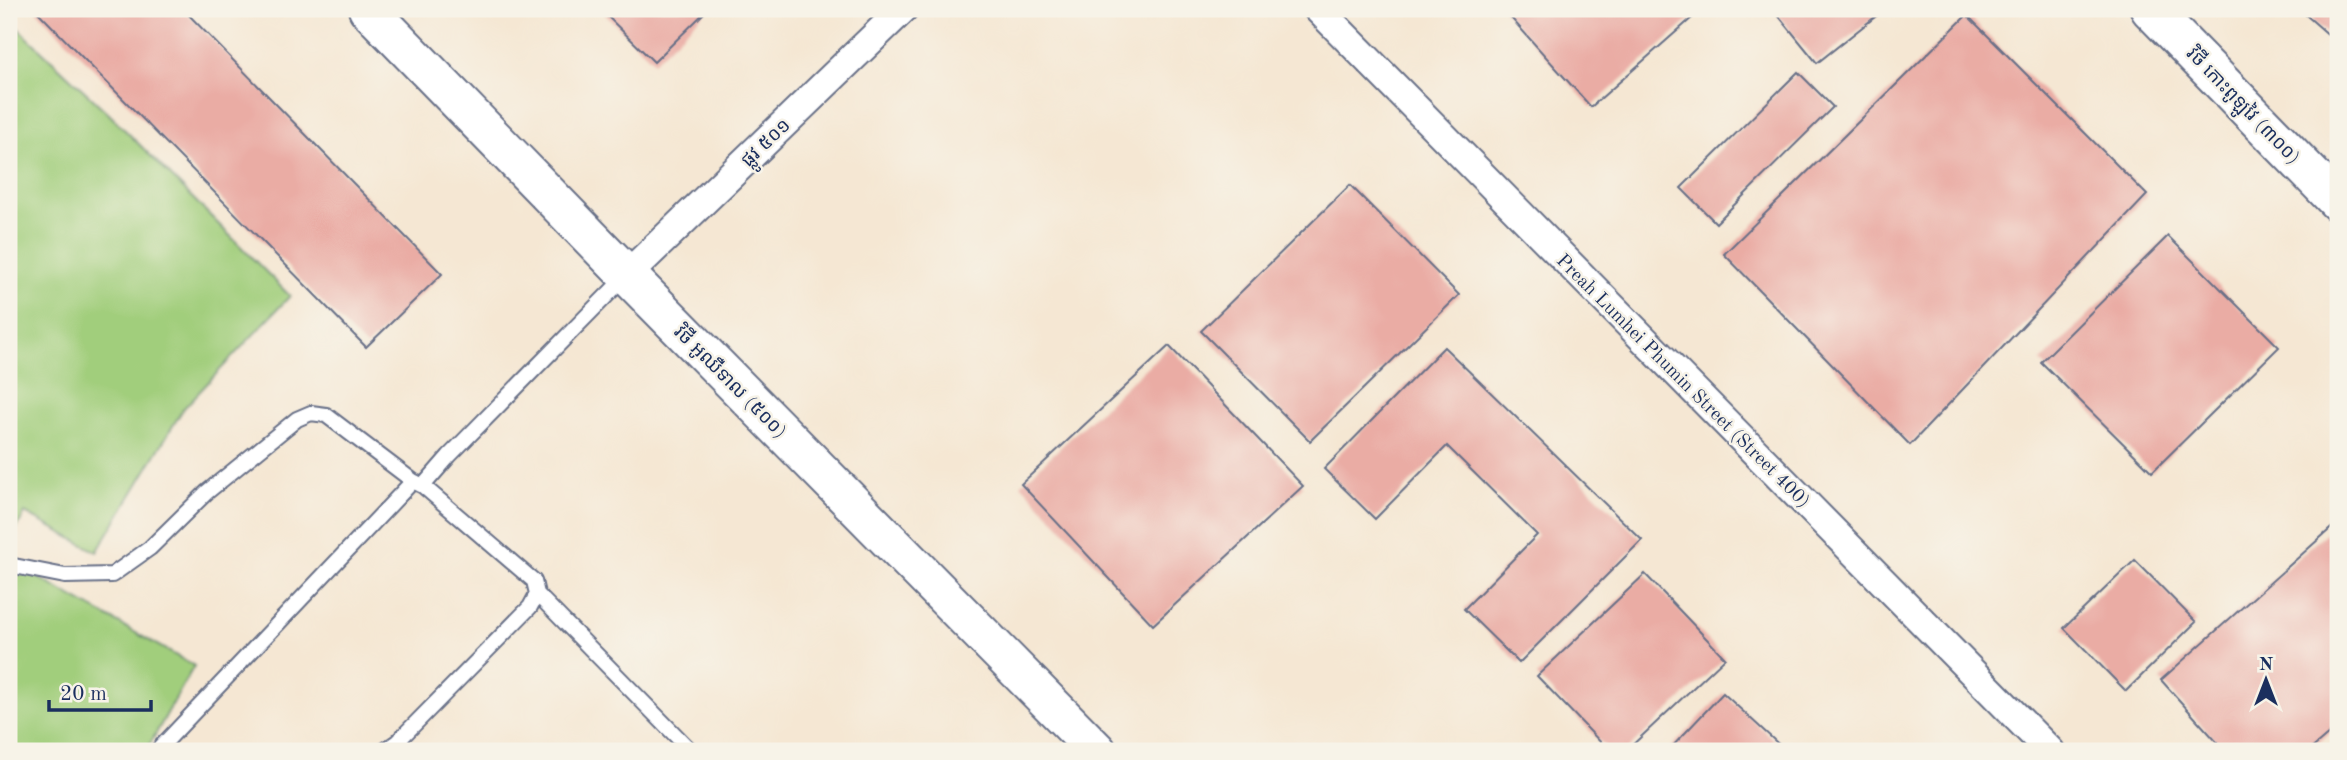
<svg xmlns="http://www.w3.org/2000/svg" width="2347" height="760" font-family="'Old Standard TT','Noto Sans Khmer',serif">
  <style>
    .green { fill: #a1ce7b; stroke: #5e7e6c; stroke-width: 2 }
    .building { fill: #eaaca4 }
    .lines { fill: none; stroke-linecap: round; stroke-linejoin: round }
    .lane-casing { stroke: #676f87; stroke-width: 18 }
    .street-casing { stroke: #676f87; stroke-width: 32 }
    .secondary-casing { stroke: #676f87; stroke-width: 42 }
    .primary-casing { stroke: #676f87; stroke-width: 42 }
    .lane { stroke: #fff; stroke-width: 14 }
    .street { stroke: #fff; stroke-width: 28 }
    .secondary { stroke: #fff; stroke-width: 38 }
    .primary { stroke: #fff; stroke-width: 38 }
    .labels { text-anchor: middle; stroke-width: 5; stroke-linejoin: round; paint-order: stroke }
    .street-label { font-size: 19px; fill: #1b2f5e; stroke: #f7f3e8 }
  </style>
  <rect width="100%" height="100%" fill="#f7f3e8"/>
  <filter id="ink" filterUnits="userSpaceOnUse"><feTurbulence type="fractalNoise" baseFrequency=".0143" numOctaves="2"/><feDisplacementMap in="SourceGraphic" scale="14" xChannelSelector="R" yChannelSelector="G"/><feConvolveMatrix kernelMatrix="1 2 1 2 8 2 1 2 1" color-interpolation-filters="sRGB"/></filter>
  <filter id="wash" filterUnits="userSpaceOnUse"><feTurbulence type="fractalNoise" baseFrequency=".00686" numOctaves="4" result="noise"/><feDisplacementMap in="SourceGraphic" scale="28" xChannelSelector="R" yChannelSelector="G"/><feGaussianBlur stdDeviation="1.57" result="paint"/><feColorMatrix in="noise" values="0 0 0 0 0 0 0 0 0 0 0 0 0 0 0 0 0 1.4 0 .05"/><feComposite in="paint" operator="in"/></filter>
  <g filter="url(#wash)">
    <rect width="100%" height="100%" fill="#f5e7d3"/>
    <path class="green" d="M9 20 109 114 290 296 183 409 97 552 25 513 9 542Z
      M9 561 194 666 146 751H9Z"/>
    <g id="blocks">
      <path class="building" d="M35 9H183L442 274 366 347Z
        M600 9H708L654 62Z
        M1503 9H1702L1591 107Z
        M1773 9H1885L1817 63Z
        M2299 9H2338V43Z
        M1967 15 2147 195 1910 445 1724 254Z
        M1798 72 1833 107 1716 223 1681 188Z
        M1350 185 1459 295 1310 441 1201 331Z
        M2168 236 2279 347 2152 472 2041 362Z
        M1169 346 1303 486 1153 625 1021 484Z
        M1444 347 1642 540 1519 663 1464 609 1537 535 1447 446 1375 519 1324 469Z
        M2338 522V726L2309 751H2225L2161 680Z
        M2135 560 2196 622 2126 691 2064 628Z
        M1645 574 1725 658 1626 751H1609L1537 676Z
        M1723 693 1786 751H1668Z"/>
    </g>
  </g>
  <g filter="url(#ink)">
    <use href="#blocks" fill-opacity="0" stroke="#676f87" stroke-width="2"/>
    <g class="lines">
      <defs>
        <path id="lane" d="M9 565 65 576 112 575 150 548 207 492 297 419 311 413 326 415 413 481 423 486 449 456 625 277
          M537 594 691 751
          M157 751 413 481
          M384 751 397 742 530 607 537 594 534 581 423 486"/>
        <path id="street" d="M1318 9 2050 751
          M627 275 903 9"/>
        <path id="secondary" d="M368 9 627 275 1097 751"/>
        <path id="primary" d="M2150 9 2338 202"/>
      </defs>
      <use href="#lane" class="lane-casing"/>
      <use href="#street" class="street-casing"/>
      <use href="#secondary" class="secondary-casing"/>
      <use href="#primary" class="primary-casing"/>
      <use href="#lane" class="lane"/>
      <use href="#street" class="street"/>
      <use href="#secondary" class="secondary"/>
      <use href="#primary" class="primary"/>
    </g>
  </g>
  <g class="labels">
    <g class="street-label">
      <text transform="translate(2244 105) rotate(46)" y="7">វិថី កោះពូឡូវៃ (៣០០)</text>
      <text transform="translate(765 142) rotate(-44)" y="7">ផ្លូវ ៥០១</text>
      <text transform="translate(1684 380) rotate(45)" y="7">Preah Lumhei Phumin Street (Street 400)</text>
      <text transform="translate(731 381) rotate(45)" y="7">វិថី អូឈឺទាល (៥០០)</text>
    </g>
  </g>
  <rect width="2347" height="760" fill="none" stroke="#f7f3e8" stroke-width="35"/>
  <g transform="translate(2266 680)" stroke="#f7f3e8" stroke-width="5" paint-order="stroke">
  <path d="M0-5L12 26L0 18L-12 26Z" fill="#1b2f5e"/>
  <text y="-10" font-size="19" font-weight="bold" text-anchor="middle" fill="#1b2f5e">N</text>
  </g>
  <path d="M49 700v10h102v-10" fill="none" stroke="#1b2f5e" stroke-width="3.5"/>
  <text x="60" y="700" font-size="21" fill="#1b2f5e" stroke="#f7f3e8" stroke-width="5" paint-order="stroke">20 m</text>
</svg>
